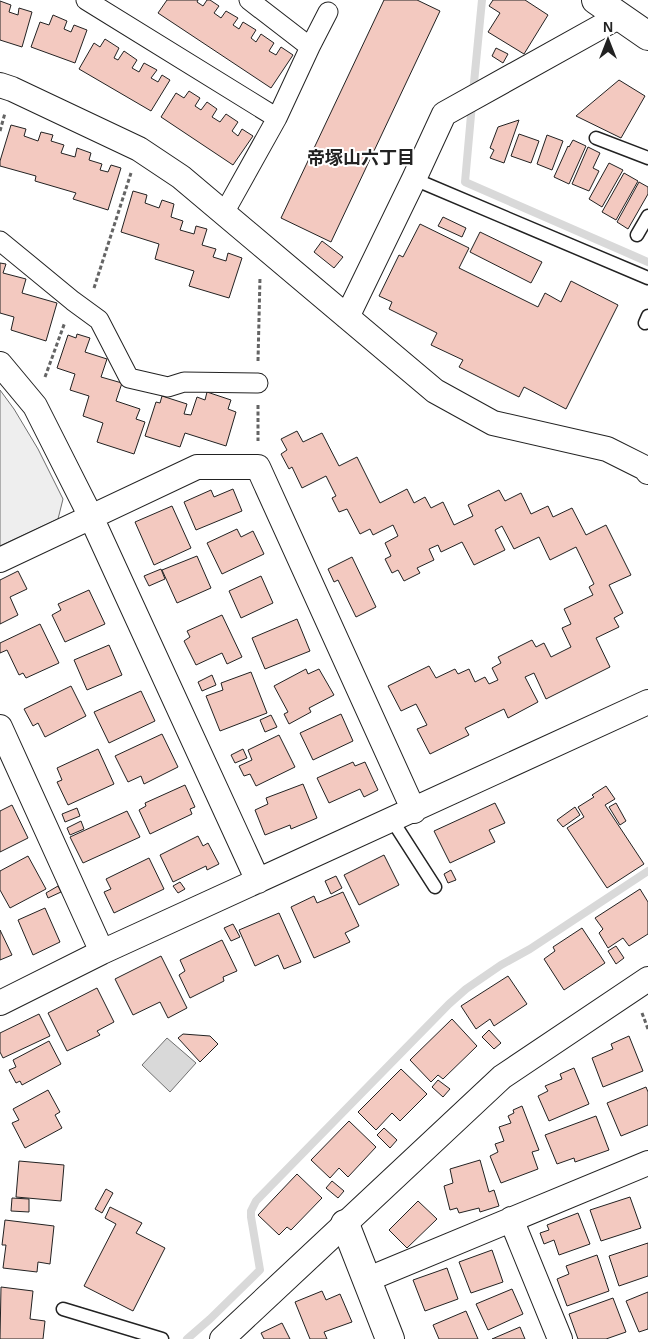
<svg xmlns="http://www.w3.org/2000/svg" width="648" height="1339" font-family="Helvetica,'Noto Sans JP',sans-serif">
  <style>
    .green { fill: #eee; stroke: #6f6f6f }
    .water { fill: #d9d9d9; stroke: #6f6f6f }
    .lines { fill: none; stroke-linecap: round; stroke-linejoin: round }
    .stream { stroke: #d9d9d9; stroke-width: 8 }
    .building { fill: #f3c9c0; stroke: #222 }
    .service-casing { stroke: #222; stroke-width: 15 }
    .pedestrian-casing { stroke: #222; stroke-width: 21 }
    .minor-casing { stroke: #222; stroke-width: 26 }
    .tertiary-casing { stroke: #222; stroke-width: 30 }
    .secondary-casing { stroke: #222; stroke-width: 30 }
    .path { stroke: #646464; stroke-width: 3; stroke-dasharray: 4 2.5; stroke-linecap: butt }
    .service { stroke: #fff; stroke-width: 12 }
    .pedestrian { stroke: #fff; stroke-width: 19 }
    .minor { stroke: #fff; stroke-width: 24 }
    .tertiary { stroke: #fff; stroke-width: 28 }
    .secondary { stroke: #fff; stroke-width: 28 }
    .labels { text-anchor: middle; stroke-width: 4; stroke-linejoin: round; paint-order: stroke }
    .neighbourhood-label { font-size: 18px; font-weight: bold; fill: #222; stroke: #fff }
  </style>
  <rect width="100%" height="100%" fill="#fff"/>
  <path class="green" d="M0 390 14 409 38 449 63 499 58 519 0 546Z"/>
  <path class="water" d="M167 1038 196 1063 170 1092 142 1065Z"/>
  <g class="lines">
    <path class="stream" d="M473 93 482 0
      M472 104 465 182 648 262
      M187 1339 210 1319 260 1270 251 1217V1211L256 1201 449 1004 466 989 501 965 530 949 648 871"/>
  </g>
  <path class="building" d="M167 0H198L197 2 203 6 207 0H210L219 6 214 13 221 18 226 11 238 18 233 25 239 29 243 22 256 30 251 38 256 42 261 34 274 43 269 51 276 55 281 47 293 55 271 88 158 13Z
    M384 0H417L440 11 331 242 281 218Z
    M493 0H525L548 15 524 54 488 32 500 13 489 6Z
    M0 1 11 5 9 12 18 15 19 8 32 12 22 47 0 40Z
    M53 15 67 21 64 29 71 32 74 25 87 30 75 63 31 47 40 22 49 25Z
    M105 39 119 48 114 58 118 60 124 51 137 60 132 68 139 72 144 63 157 70 151 78 158 82 162 75 170 80 151 111 79 69 94 43 100 47Z
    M496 48 508 54 503 63 492 56Z
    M619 80 645 96 621 138 576 116Z
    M189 91 200 98 195 106 201 110 207 102 217 109 212 117 220 122 226 114 238 122 232 131 238 136 242 129 253 136 233 165 161 117 176 93 184 98Z
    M519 120 504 163 490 158 494 150 490 148 498 127Z
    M11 125 26 129 24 136 38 141 41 132 53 135 51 141 64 145 61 153 75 157 77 148 91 153 89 160 102 164 100 170 108 172 111 165 121 168 108 210 73 199 76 193 35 181 36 176 0 166V161Z
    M519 134 539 141 531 163 511 156Z
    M547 135 563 141 552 170 537 164Z
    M573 140 586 146 569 184 554 177 568 146 569 147Z
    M588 147 600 153 593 168 599 171 589 191 572 184Z
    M609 163 623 170 602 207 589 199Z
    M624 173 638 181 616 220 602 212Z
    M639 182 648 187V194L628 229 617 222Z
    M133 191 147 195 145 203 159 208 162 200 174 204 171 217 183 221 180 230 194 234 196 226 207 229 202 245 216 249 213 257 226 261 228 253 242 258 229 298 189 286 194 271 155 259 159 244 121 232Z
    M443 217 466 228 462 237 438 226Z
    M420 224 469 248 459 268 538 307 545 293 561 302 571 281 618 305 566 409 524 387 519 397 459 367 463 360 431 345 437 333 389 309 392 302 379 296 399 255 403 257Z
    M480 232 542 262 531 283 470 252Z
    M322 241 343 257 334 268 314 252Z
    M0 263 6 264 3 273 26 279 22 293 57 303 46 341 11 330 14 317 0 313Z
    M77 334 90 338 85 352 107 359 101 377 122 383 116 401 140 409 136 419 145 422 134 454 97 442 103 423 83 416 89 396 70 390 75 374 57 368 68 335 76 338Z
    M207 392 231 400 228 409 236 412 226 446 185 433 180 447 145 436 156 402 160 403 162 396 187 404 184 414 191 415 197 397 205 400Z
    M297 431 303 442 322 433 339 466 357 457 380 503 407 489 414 503 425 497 431 508 443 502 454 525 473 516 468 505 499 490 505 501 521 493 531 514 548 506 553 517 572 508 586 535 606 525 631 575 609 585 623 613 614 618 619 627 596 638 610 667 546 699 534 673 525 677 538 702 508 718 504 709 465 728 469 735 430 754 417 729 427 725 416 704 401 711 388 686 429 666 436 678 455 669 458 674 469 669 475 682 485 677 489 684 498 680 492 668 501 663 498 657 532 640 536 647 544 643 551 657 571 647 562 628 571 624 564 609 593 595 589 587 594 584 576 547 550 560 539 537 514 549 502 526 495 530 505 550 474 565 462 542 441 552 438 545 429 549 434 560 417 568 420 573 404 581 398 570 392 573 385 559 391 556 385 543 398 536 393 525 373 535 370 529 360 534 347 509 339 512 332 498 336 496 326 476 302 488 292 467 289 469 281 454 287 450 281 439Z
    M233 489 242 511 196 530 184 502 211 490 214 497Z
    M172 506 191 548 154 565 135 522Z
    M237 529 241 537 253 531 264 554 222 574 207 543Z
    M197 556 211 588 177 603 162 570Z
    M352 557 376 607 356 617 338 580 334 582 328 569Z
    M161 569 165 579 149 586 144 576Z
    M18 571 27 589 10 597 18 615 0 624V580Z
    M261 576 273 603 241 618 229 591Z
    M89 590 105 624 65 642 52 615 61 610 58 604Z
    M222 615 242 657 227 664 222 653 196 665 184 641 190 637 187 631Z
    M297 619 310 651 265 669 252 638Z
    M40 624 59 663 26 678 23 673 19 675 7 650 0 653V643Z
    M109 645 122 675 87 690 74 660Z
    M306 669 308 674 319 669 334 695 309 708 311 712 289 724 284 714 288 712 274 686Z
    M251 672 267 713 220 731 206 696 223 690 221 683Z
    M212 675 216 685 202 691 198 682Z
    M71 686 86 716 45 737 38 723 33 726 24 709Z
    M141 691 155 721 109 743 94 712Z
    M341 714 353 741 313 760 300 733Z
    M271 715 277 727 265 732 260 720Z
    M162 734 178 767 144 784 141 776 128 782 115 756Z
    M279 735 295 767 256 786 250 774 244 776 239 766 252 760 248 750Z
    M98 749 114 784 68 805 57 782 62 780 57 768Z
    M243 749 247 758 235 763 231 755Z
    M353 762 355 766 365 762 378 790 364 797 360 789 329 803 317 778Z
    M303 784 317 818 291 829 290 825 265 835 255 810 268 804 266 798Z
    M185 785 195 807 190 809 192 814 150 834 139 810 146 806 145 803Z
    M606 786 615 799 605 805 644 864 607 888 567 828 584 817 578 807 594 797 592 795Z
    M495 803 505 823 489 830 495 842 450 863 434 831Z
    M616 803 626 821 620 825 609 807Z
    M12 805 28 838 0 852V811Z
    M575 807 580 815 563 827 557 820Z
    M77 808 80 816 65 822 62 814Z
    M127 811 140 837 83 863 70 837Z
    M81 821 84 829 70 835 67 828Z
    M198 836 203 846 208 843 219 864 207 870 206 866 173 882 160 855Z
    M384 855 399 885 359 905 344 875Z
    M28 856 46 889 10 908 0 890V871Z
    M149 858 164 889 114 913 104 892 111 889 106 879Z
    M451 870 456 880 448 883 444 874Z
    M336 876 342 888 331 894 325 881Z
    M180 882 185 889 178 893 173 886Z
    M58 886 61 892 48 898 46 893Z
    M640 889 648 902V934L629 946 623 938 608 948 599 933 603 929 595 918Z
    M343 892 359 926 345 933 350 942 314 958 291 907 314 896 317 903Z
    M45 908 60 942 33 955 18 920Z
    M279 913 301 962 284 969 278 955 255 966 239 930Z
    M233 924 240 937 231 941 224 928Z
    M582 928 605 963 564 990 544 959 555 951 553 947Z
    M0 930 12 955 0 960Z
    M222 940 237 971 223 977 224 981 190 998 179 975 185 971 180 960Z
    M616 946 624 958 616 964 608 951Z
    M161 956 187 1008 168 1018 160 1002 133 1015 115 979Z
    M508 976 527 1004 494 1026 490 1019 476 1029 461 1006Z
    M97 988 114 1022 97 1031 100 1035 67 1051 48 1013Z
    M39 1014 50 1036 3 1058 0 1052V1033Z
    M452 1019 477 1046 443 1079 438 1075 431 1082 410 1060Z
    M489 1030 501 1043 494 1049 482 1037Z
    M183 1034 210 1036 218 1044 200 1062 178 1038Z
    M629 1036 643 1071 603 1087 592 1058 613 1049 611 1044Z
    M49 1041 61 1064 22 1085 20 1081 16 1083 9 1070 16 1067 13 1060Z
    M574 1068 589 1104 549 1121 538 1096 548 1091 545 1086 562 1079 560 1074Z
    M401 1069 427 1094 400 1121 392 1113 376 1130 358 1112Z
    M438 1080 450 1089 443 1097 432 1087Z
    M646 1087 648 1092V1125L621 1136 607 1103Z
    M48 1090 60 1112 55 1115 62 1128 25 1148 12 1123 19 1120 13 1109Z
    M522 1106 539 1150 532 1152 538 1169 501 1183 490 1156 498 1152 495 1144 504 1141 499 1127 511 1123 508 1116 514 1113 513 1110Z
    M596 1116 609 1150 575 1162 574 1158 557 1164 545 1135Z
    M349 1121 376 1147 348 1177 339 1168 330 1178 311 1160Z
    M384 1128 397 1140 390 1148 377 1135Z
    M480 1160 489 1192 494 1190 499 1206 480 1212 479 1208 459 1213 457 1208 450 1210 444 1186 453 1183 450 1169Z
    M19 1161 64 1165 61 1201 16 1197Z
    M297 1174 322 1198 291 1230 287 1227 279 1235 258 1215Z
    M332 1181 344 1191 338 1198 326 1188Z
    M106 1189 113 1193 102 1213 95 1209Z
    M630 1197 641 1228 601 1241 590 1210Z
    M12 1198 29 1199V1212L11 1211Z
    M418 1201 437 1219 407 1248 389 1230Z
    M110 1207 142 1223 136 1233 165 1248 133 1311 84 1286 116 1224 105 1218Z
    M578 1213 590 1244 559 1255 554 1240 544 1244 540 1233 549 1230 547 1225Z
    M5 1220 54 1226 50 1264 38 1262 37 1272 3 1268 6 1245H2Z
    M648 1243V1276L619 1286 609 1256Z
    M492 1250 503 1282 471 1293 459 1262Z
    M597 1255 609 1291 567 1306 557 1279 569 1274 566 1266Z
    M447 1268 458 1299 425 1311 413 1280Z
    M1 1287 33 1291 30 1319 45 1321 43 1339H0Z
    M512 1289 523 1314 488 1330 476 1304Z
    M322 1291 326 1300 340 1294 352 1322 324 1332 327 1339H310L295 1302Z
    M648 1292V1329L639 1332 626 1301Z
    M613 1298 626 1332 606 1339H578L569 1314Z
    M466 1311 478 1339H439L433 1325Z
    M282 1323 290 1339H264L261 1333Z
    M520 1327 525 1339H492Z"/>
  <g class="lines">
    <defs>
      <path id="service" d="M596 138 648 158
        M414 179 648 278
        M637 235 648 216
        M645 323 648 316
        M392 820 435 887
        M63 1309 162 1339"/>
      <path id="pedestrian" d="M86 0 277 118
        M310 47 328 12
        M224 213 277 118 310 47 249 0
        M0 241 73 301 99 320 129 378 168 387 184 382 258 383"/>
      <path id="minor" d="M0 85 12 89 139 149 181 177 435 391 493 423 607 449 645 468 648 472
        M347 317 414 179 444 114 620 16
        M0 364 35 406 91 517 258 881
        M0 560 197 467H258L414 811
        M0 727 102 952
        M0 1003 102 952 648 702
        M511 1219 560 1339
        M366 1280 648 1163
        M222 1339 502 1077 648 979"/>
      <path id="tertiary" d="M345 1224 390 1339"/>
      <path id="secondary" d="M596 0 648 36"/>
    </defs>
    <use href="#service" class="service-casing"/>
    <use href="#pedestrian" class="pedestrian-casing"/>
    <use href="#minor" class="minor-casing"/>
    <use href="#tertiary" class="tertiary-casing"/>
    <use href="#secondary" class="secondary-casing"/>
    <path class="path" d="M0 131 5 113
      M94 288 131 173
      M258 361 260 277
      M45 377 65 322
      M258 405V441
      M642 1013 648 1029"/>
    <use href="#service" class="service"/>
    <use href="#pedestrian" class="pedestrian"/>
    <use href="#minor" class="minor"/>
    <use href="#tertiary" class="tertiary"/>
    <use href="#secondary" class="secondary"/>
  </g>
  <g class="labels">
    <g class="neighbourhood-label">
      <text x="361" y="164">帝塚山六丁目</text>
    </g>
  </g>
  <g transform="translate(608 40)" stroke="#ffffff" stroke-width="4" paint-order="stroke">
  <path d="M0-4L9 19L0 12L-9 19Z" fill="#222222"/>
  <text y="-8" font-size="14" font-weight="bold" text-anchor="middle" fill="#222222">N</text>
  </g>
</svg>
